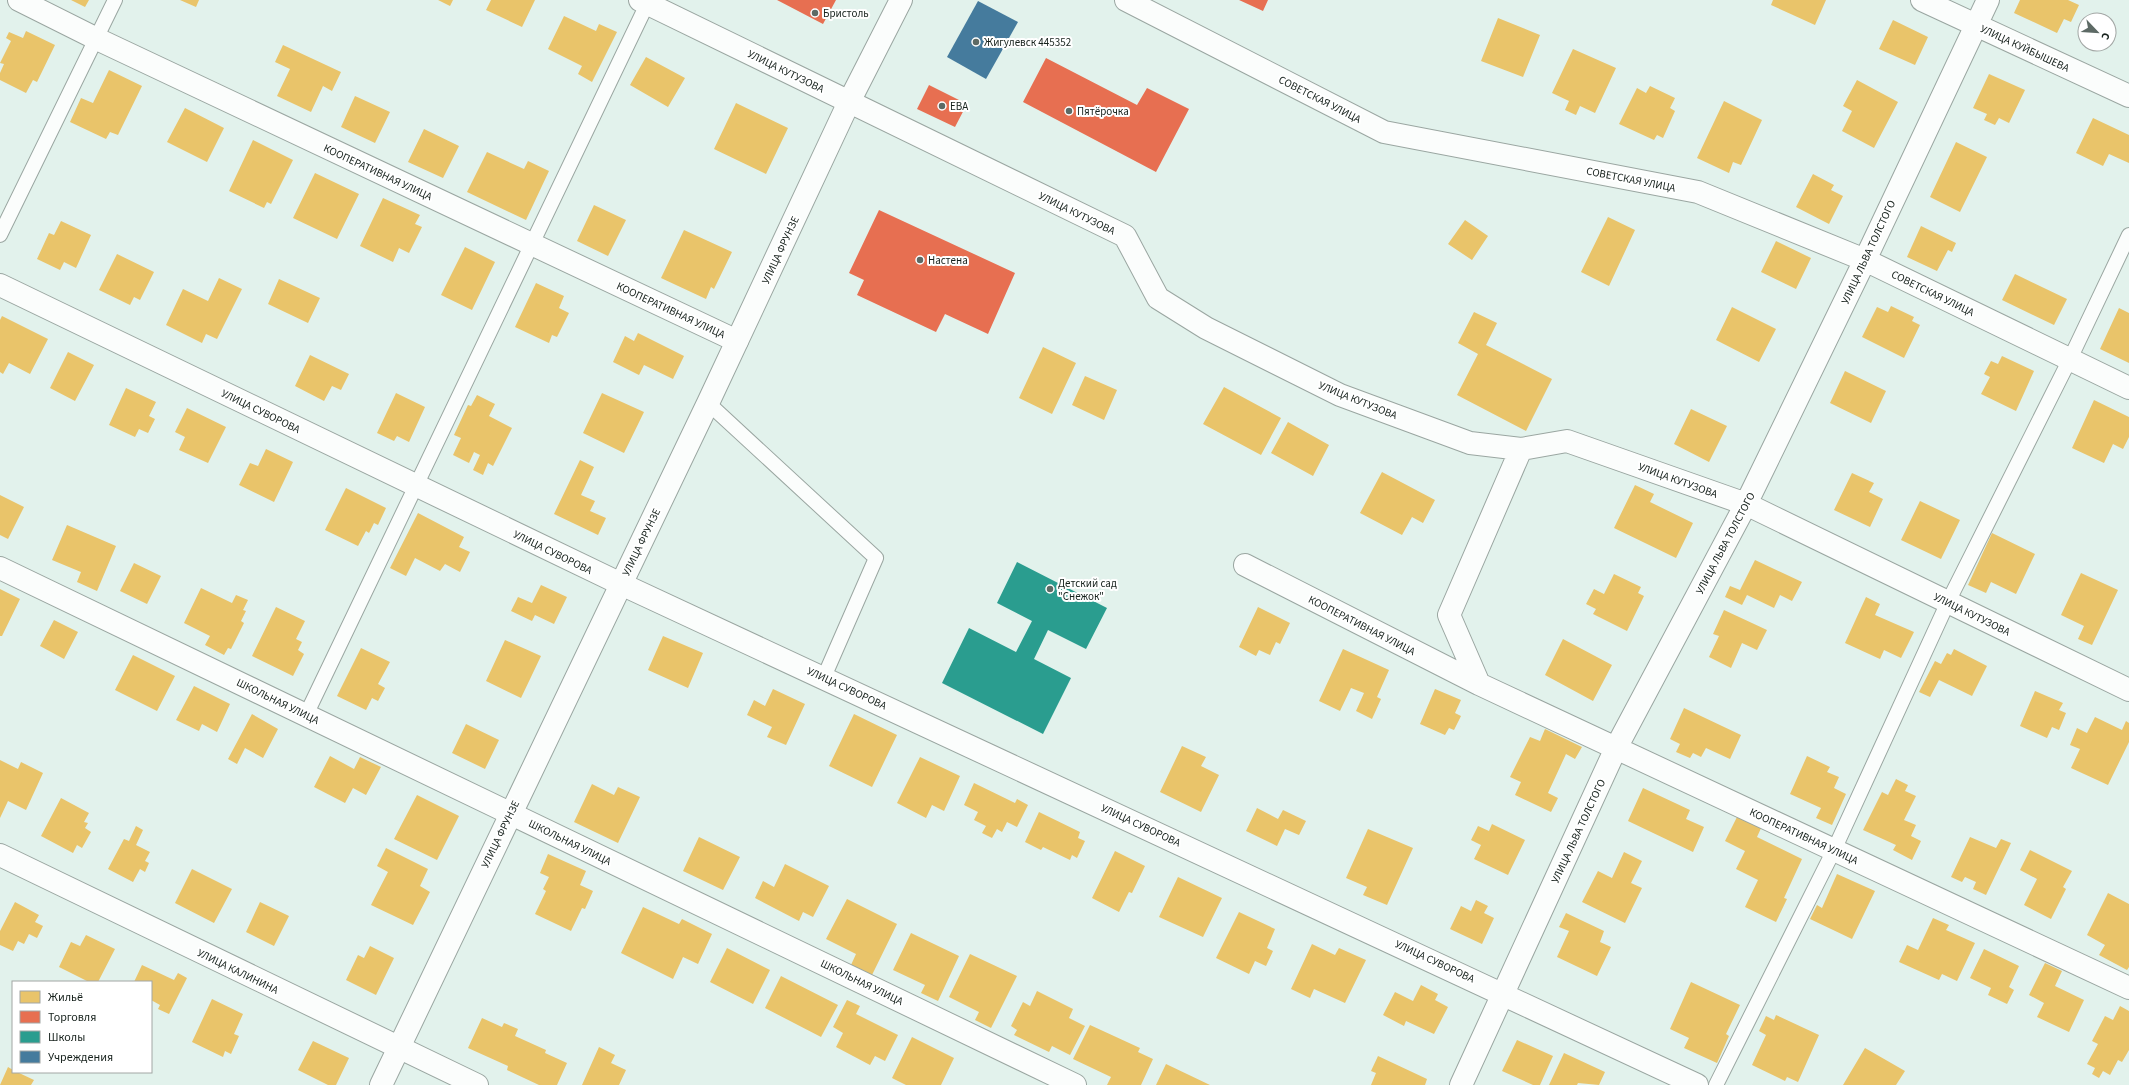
<svg xmlns="http://www.w3.org/2000/svg" width="2129" height="1085" font-family="'Source Sans 3',sans-serif">
  <style>
    .homes { fill: #e9c46a }
    .shops { fill: #e76f51 }
    .schools { fill: #2a9d8f }
    .public { fill: #457b9d }
    .lines { fill: none; stroke-linecap: round; stroke-linejoin: round }
    .lane-casing { stroke: #9aa6a1; stroke-width: 16 }
    .street-casing { stroke: #9aa6a1; stroke-width: 24 }
    .secondary-casing { stroke: #9aa6a1; stroke-width: 24 }
    .lane { stroke: #fbfdfc; stroke-width: 14 }
    .street { stroke: #fbfdfc; stroke-width: 22 }
    .secondary { stroke: #fbfdfc; stroke-width: 22 }
    .poi-dot { fill: #5d6a65; stroke: #fff; stroke-width: 1.5 }
    .labels { text-anchor: middle; stroke-width: 4; stroke-linejoin: round; paint-order: stroke }
    .poi-label { font-size: 11px; fill: #16211c; stroke: #fff; text-anchor: start }
    .street-label { font-size: 11px; fill: #16211c; stroke: #fff }
  </style>
  <rect width="100%" height="100%" fill="#e2f2ec"/>
  <path class="homes" d="M71 0H89L85 7Z
    M180 0H199L196 7Z
    M438 0H453L450 6Z
    M491 0H535L522 27 486 10Z
    M1773 0H1826L1815 25 1771 5Z
    M2020 0H2068L2079 5 2071 22 2064 19 2057 33 2014 13Z
    M564 16 596 31 599 24 617 32 592 82 578 74 582 66 548 49Z
    M1498 18 1540 35 1523 77 1481 61Z
    M1893 20 1928 37 1915 65 1879 49Z
    M26 31 55 45 37 82 33 80 26 93 0 80V73L4 64 0 63 11 41 6 38 9 32 23 38Z
    M283 45 341 72 332 91 323 86 311 112 277 96 290 69 275 62Z
    M1573 49 1616 68 1595 113 1580 106 1576 115 1565 110 1569 101 1552 93Z
    M646 57 685 78 668 107 630 85Z
    M109 70 142 86 118 135 110 132 106 139 70 122 81 98 93 103Z
    M1989 74 2025 90 2009 123 1999 118 1995 125 1984 120 1987 114 1973 108Z
    M1857 80 1898 102 1874 148 1842 131 1852 111 1843 106Z
    M1650 86 1675 98 1670 108 1675 111 1663 138 1657 135 1654 140 1619 124 1637 88 1646 93Z
    M355 96 390 112 375 143 341 127Z
    M1724 101 1762 120 1741 165 1733 162 1729 173 1697 158Z
    M736 103 788 128 766 174 714 149Z
    M185 108 224 128 207 162 167 142Z
    M2093 118 2129 135V163L2109 154 2103 166 2076 153Z
    M424 129 459 146 443 178 408 162Z
    M253 140 293 160 271 204 267 202 264 208 229 191Z
    M1956 142 1987 157 1960 212 1930 197Z
    M487 152 524 169 528 161 549 171 526 220 467 192Z
    M315 173 359 194 337 239 293 218Z
    M1813 174 1834 185 1831 190 1843 196 1829 224 1796 207Z
    M383 198 420 215 415 224 422 227 409 253 399 248 393 262 360 246Z
    M594 205 626 220 608 256 577 241Z
    M1608 217 1635 230 1609 286 1581 272Z
    M1465 220 1488 236 1472 260 1448 244Z
    M61 221 91 235 76 268 64 262 60 270 37 259 49 233 54 235Z
    M1921 226 1956 243 1952 252 1948 250 1937 271 1907 257Z
    M684 230 732 252 714 289 711 287 706 299 661 278Z
    M1776 241 1811 258 1796 289 1761 272Z
    M465 247 495 262 472 310 441 295Z
    M117 254 154 272 140 300 134 297 130 305 99 290Z
    M2015 274 2067 299 2054 325 2002 300Z
    M219 278 242 289 217 339 206 334 202 343 166 325 183 289 208 301Z
    M279 279 320 298 308 323 268 304Z
    M536 283 564 296 559 308 569 313 557 337 552 335 549 343 515 327Z
    M1891 306 1914 317 1912 321 1920 325 1904 358 1862 337 1877 307 1888 312Z
    M1732 307 1776 329 1759 362 1716 340Z
    M2119 308 2129 313V363L2100 349Z
    M1474 312 1497 323 1486 345 1552 379 1526 431 1457 395 1478 354 1458 343Z
    M2 316 48 339 30 374 9 363 3 374 0 372V320Z
    M638 333 684 356 673 379 644 365 639 375 613 362 625 336 634 341Z
    M1043 347 1076 363 1052 414 1019 398Z
    M68 352 94 365 75 401 50 388Z
    M310 355 349 374 341 390 332 386 324 401 295 386Z
    M2002 356 2034 371 2016 411 1981 394 1990 377 1984 374 1991 361 1998 364Z
    M1845 371 1886 391 1871 423 1830 403Z
    M1085 376 1117 390 1104 420 1072 405Z
    M1224 387 1281 418 1261 455 1203 424Z
    M126 388 156 402 149 416 155 419 148 433 139 429 135 437 109 425Z
    M396 393 425 407 409 442 397 436 394 441 377 433Z
    M602 393 644 412 624 453 583 433Z
    M477 395 495 404 489 416 512 428 493 466 488 463 483 475 473 470 480 455 474 452 469 463 453 455 461 438 454 435 468 405 471 406Z
    M2094 400 2129 417V437L2123 449 2113 444 2104 463 2072 448Z
    M187 408 226 427 208 463 179 450 185 437 175 432Z
    M1691 409 1727 426 1709 462 1674 444Z
    M1288 422 1329 445 1313 476 1271 453Z
    M266 449 293 462 274 502 239 485 250 463 258 466Z
    M580 460 594 467 581 495 595 501 590 511 606 518 598 535 554 514Z
    M1382 472 1435 500 1423 523 1412 517 1402 535 1360 513Z
    M1852 473 1874 483 1869 492 1883 499 1870 527 1834 510Z
    M1635 485 1654 494 1650 502 1693 523 1676 558 1614 528Z
    M346 488 386 508 378 525 374 523 369 533 366 531 358 546 325 530Z
    M0 495 24 507 8 539 0 535Z
    M1920 501 1960 520 1941 559 1901 540Z
    M418 513 464 537 459 547 470 552 460 572 445 564 440 571 415 558 406 576 390 568Z
    M67 525 116 546 97 591 77 582 81 572 52 560Z
    M1992 533 2035 554 2016 594 1991 582 1986 593 1968 585Z
    M1755 560 1802 582 1792 601 1780 595 1774 608 1747 595 1742 605 1725 597 1730 586 1740 590Z
    M134 563 161 576 147 604 120 591Z
    M2081 573 2118 590 2092 645 2078 639 2084 626 2061 615Z
    M1614 574 1641 587 1638 593 1644 596 1627 631 1593 614 1596 609 1586 604 1594 589 1604 594Z
    M541 585 567 597 554 624 535 615 532 621 511 611 518 597 532 603Z
    M201 588 232 603 236 595 248 600 243 610 246 611 241 621 244 623 231 649 228 648 224 655 205 645 210 636 184 623Z
    M0 589 20 599 2 636H0Z
    M1866 597 1880 604 1875 615 1914 632 1901 658 1884 650 1880 659 1845 643Z
    M276 607 305 621 296 639 302 642 298 650 304 654 293 676 252 656Z
    M1258 607 1290 623 1280 644 1276 642 1270 655 1259 650 1256 656 1239 647Z
    M1724 610 1767 630 1757 650 1742 643 1731 668 1709 657 1719 636 1713 634Z
    M54 620 78 632 64 659 40 646Z
    M663 636 703 653 688 688 648 670Z
    M1563 639 1612 665 1593 701 1545 675Z
    M505 640 541 656 521 698 486 681Z
    M361 648 390 662 378 684 385 688 378 701 372 698 366 710 337 696Z
    M1343 649 1389 670 1377 697 1381 699 1372 719 1356 711 1364 693 1351 688 1340 711 1319 701Z
    M1954 649 1987 666 1972 696 1939 680 1930 697 1919 692 1935 661 1941 664 1947 653 1951 655Z
    M133 655 175 676 157 711 115 690Z
    M194 686 230 704 217 732 202 724 199 731 176 720Z
    M773 689 805 704 786 745 767 737 772 727 747 715 754 700 765 706Z
    M1435 689 1461 700 1455 713 1461 716 1454 730 1449 728 1445 735 1420 724Z
    M2035 691 2063 703 2059 710 2066 713 2059 730 2052 727 2047 738 2020 726Z
    M1684 708 1741 735 1730 759 1706 748 1701 757 1693 753 1690 758 1676 752 1680 744 1670 739Z
    M252 714 278 729 263 758 245 748 237 764 228 759Z
    M854 714 897 735 872 787 829 766Z
    M2095 717 2122 730 2126 721 2129 723V742L2108 785 2071 768 2080 749 2070 745 2077 728 2087 733Z
    M466 724 499 740 485 769 452 753Z
    M1545 729 1582 747 1575 759 1566 754 1548 793 1558 798 1551 812 1515 795 1521 782 1510 777 1530 737 1540 741Z
    M1182 746 1206 757 1201 766 1219 775 1201 812 1160 792Z
    M330 756 354 769 360 757 381 767 366 795 353 788 345 803 314 787Z
    M1807 756 1830 767 1827 772 1839 777 1834 788 1846 794 1832 825 1816 818 1821 808 1790 794Z
    M920 757 960 776 944 811 932 805 926 818 897 803Z
    M0 760 18 769 21 762 43 773 26 810 8 801 0 818Z
    M1896 779 1908 785 1905 791 1916 796 1904 820 1916 825 1911 836 1921 841 1912 860 1893 850 1896 845 1863 830 1882 792 1888 795Z
    M974 783 1015 803 1017 799 1028 805 1017 827 1007 822 1002 832 997 829 992 838 982 833 986 826 974 820 978 812 964 805Z
    M592 784 614 795 618 787 640 797 618 843 574 822Z
    M1643 788 1690 810 1686 819 1704 827 1693 852 1628 821Z
    M417 795 459 816 437 860 394 839Z
    M61 798 89 813 84 822 88 823 85 828 91 832 82 848 77 845 73 853 41 836Z
    M1257 808 1278 819 1283 810 1306 821 1299 835 1285 829 1277 846 1246 831Z
    M1039 812 1080 832 1078 838 1085 841 1077 858 1072 855 1070 860 1043 847 1041 850 1025 842Z
    M1738 815 1762 826 1757 837 1802 859 1784 898 1787 899 1776 922 1745 907 1758 880 1736 869 1745 851 1725 841Z
    M1492 824 1525 840 1508 875 1474 859 1481 845 1471 840 1478 826 1489 831Z
    M136 826 143 830 136 845 150 852 145 861 149 863 145 872 140 869 133 882 108 869 124 839 129 841Z
    M1368 829 1413 848 1387 905 1363 895 1367 887 1346 878Z
    M699 837 740 857 723 890 683 871Z
    M1970 837 1996 848 2001 839 2011 843 1986 895 1973 889 1976 882 1965 877 1962 882 1951 877Z
    M386 848 428 869 420 886 430 892 413 925 371 905 388 872 377 866Z
    M2030 850 2072 871 2063 887 2066 889 2051 919 2024 905 2037 879 2020 870Z
    M1115 851 1145 866 1132 893 1129 892 1119 912 1092 898Z
    M1624 852 1642 861 1631 883 1642 888 1625 923 1582 902 1598 871 1612 878Z
    M548 854 586 871 580 885 593 891 585 909 582 908 571 931 535 914 546 891 543 889 549 877 540 873Z
    M785 864 829 886 813 917 803 912 799 921 755 898 763 881 774 887Z
    M192 869 232 889 214 923 175 903Z
    M1837 874 1875 891 1852 939 1810 919 1817 905 1822 908Z
    M1178 877 1222 898 1203 937 1159 917Z
    M2108 893 2129 904V967L2127 970 2099 955 2105 945 2087 935Z
    M847 899 897 924 872 975 851 965 856 954 826 939Z
    M1476 900 1488 906 1484 913 1494 918 1482 944 1450 929 1461 906 1471 911Z
    M15 902 39 915 35 922 43 926 37 938 29 934 24 944 18 941 13 951 0 945V931Z
    M260 902 289 916 274 946 246 932Z
    M643 907 679 924 682 919 712 934 698 964 683 957 673 979 621 953Z
    M1239 912 1275 929 1267 948 1273 951 1266 966 1255 961 1249 974 1216 958Z
    M1566 913 1604 931 1600 942 1611 947 1597 976 1557 957 1569 931 1559 927Z
    M1933 918 1949 925 1946 930 1975 943 1957 981 1942 974 1939 980 1899 962 1907 945 1918 950Z
    M911 933 959 956 938 1001 921 993 925 985 893 970Z
    M86 935 115 949 98 982H89L59 967 71 942 80 946Z
    M1312 944 1335 955 1339 948 1366 960 1345 1003 1314 989 1310 998 1291 989Z
    M370 946 394 958 376 995 346 980 358 955 364 958Z
    M727 948 770 970 753 1004 710 982Z
    M1984 949 2019 966 2009 987 2014 990 2007 1004 1988 995 1991 988 1970 978Z
    M970 954 1017 976 991 1028 975 1020 979 1012 949 997Z
    M2045 963 2062 971 2055 986 2084 1000 2069 1032 2037 1017 2044 1003 2029 995Z
    M142 965 174 980 178 973 187 978 169 1014 158 1009 160 1005 151 1000V982H134Z
    M781 976 838 1005 821 1037 765 1008Z
    M1691 982 1740 1005 1726 1034 1729 1036 1717 1063 1684 1048 1689 1038 1670 1029Z
    M1421 985 1438 994 1435 1000 1448 1007 1434 1034 1406 1021 1404 1026 1383 1015 1395 992 1413 1001Z
    M1037 991 1073 1009 1069 1018 1085 1026 1070 1055 1052 1046 1049 1052 1014 1035 1017 1030 1011 1026 1023 1002 1030 1006Z
    M212 999 243 1014 234 1034 239 1036 231 1054 225 1051 223 1057 192 1042Z
    M847 1000 860 1006 856 1014 898 1035 885 1061 875 1056 870 1065 836 1047 843 1033 833 1027Z
    M2120 1006 2129 1011V1050L2122 1062 2118 1060 2110 1075 2103 1071 2099 1078 2092 1074 2095 1068 2087 1064 2098 1044 2092 1041 2105 1016 2113 1020Z
    M1776 1015 1819 1035 1798 1082 1787 1077 1785 1081 1752 1065 1766 1035 1759 1031 1766 1016 1774 1020Z
    M482 1018 502 1027 504 1023 518 1029 515 1036 546 1050 545 1053 567 1063 557 1085H539L507 1070 508 1066 468 1048Z
    M1090 1025 1140 1048 1138 1052 1153 1059 1141 1085H1107L1111 1077 1073 1059Z
    M912 1037 954 1058 941 1085H906L892 1078Z
    M1517 1040 1553 1056 1540 1085H1533L1502 1071Z
    M313 1041 349 1058 336 1085H328L298 1070Z
    M599 1047 615 1055 611 1063 626 1070 619 1085H582Z
    M1865 1048 1905 1071 1896 1085H1843Z
    M1564 1053 1605 1072 1599 1085 1578 1083 1577 1085H1549Z
    M1378 1056 1427 1079 1425 1085H1371L1376 1073 1371 1071Z
    M1166 1064 1210 1085H1156Z
    M8 1067 13 1070V1072H17L34 1080 31 1085H0Z"/>
  <path class="shops" d="M777 0H836L823 24Z
    M1239 0H1268L1263 11Z
    M1046 58 1137 105 1147 88 1189 109 1156 172 1023 102Z
    M929 85 967 104 955 127 917 109Z
    M879 210 1015 273 988 334 945 314 936 332 857 295 864 280 849 273Z"/>
  <path class="schools" d="M1017 562 1107 608 1086 649 1048 630 1034 659 1071 678 1043 734 942 683 969 628 1016 652 1032 621 997 603Z"/>
  <path class="public" d="M978 1 1018 22 986 79 947 57Z"/>
  <g class="lines">
    <defs>
      <path id="lane" d="M0 235 115 0
        M708 403 876 558 824 677
        M306 715 649 0
        M1716 1085 1834 850 1948 602 2070 359 2129 235"/>
      <path id="street" d="M19 0 97 39 737 341
        M640 0 1125 236 1158 298 1206 328 1340 395 1470 443 1521 449 1567 441 1746 504 2129 690
        M1126 0 1384 132 1698 192 1865 260 2129 388
        M1922 0 2129 96
        M0 285 621 584 1697 1085
        M1521 449 1449 615 1479 684 2129 988
        M1245 565 1479 684
        M0 568 1075 1085
        M0 855 477 1085
        M1461 1085 1616 748 1746 504 1865 260 1988 0"/>
      <path id="secondary" d="M381 1085 708 403 849 102 901 0"/>
    </defs>
    <use href="#lane" class="lane-casing"/>
    <use href="#street" class="street-casing"/>
    <use href="#secondary" class="secondary-casing"/>
    <use href="#lane" class="lane"/>
    <use href="#street" class="street"/>
    <use href="#secondary" class="secondary"/>
  </g>
  <g class="poi-dot">
    <circle cx="815" cy="13" r="4"/>
    <circle cx="976" cy="42" r="4"/>
    <circle cx="942" cy="106" r="4"/>
    <circle cx="1069" cy="111" r="4"/>
    <circle cx="920" cy="260" r="4"/>
    <circle cx="1050" cy="589" r="4"/>
  </g>
  <g class="labels">
    <g class="poi-label">
      <text x="823" y="17">Бристоль</text>
      <text x="984" y="46">Жигулевск 445352</text>
      <text x="950" y="110">ЕВА</text>
      <text x="1077" y="115">Пятёрочка</text>
      <text x="928" y="264">Настена</text>
      <text x="1058" y="587">Детский сад<tspan x="1058" dy="13">"Снежок"</tspan></text>
    </g>
    <g class="street-label">
      <text transform="translate(2025 48) rotate(25)" y="4">УЛИЦА КУЙБЫШЕВА</text>
      <text transform="translate(786 71) rotate(26)" y="4">УЛИЦА КУТУЗОВА</text>
      <text transform="translate(1320 99) rotate(27)" y="4">СОВЕТСКАЯ УЛИЦА</text>
      <text transform="translate(378 172) rotate(25)" y="4">КООПЕРАТИВНАЯ УЛИЦА</text>
      <text transform="translate(1631 179) rotate(11)" y="4">СОВЕТСКАЯ УЛИЦА</text>
      <text transform="translate(1077 213) rotate(26)" y="4">УЛИЦА КУТУЗОВА</text>
      <text transform="translate(780 250) rotate(-65)" y="4">УЛИЦА ФРУНЗЕ</text>
      <text transform="translate(1868 252) rotate(-65)" y="4">УЛИЦА ЛЬВА ТОЛСТОГО</text>
      <text transform="translate(1933 293) rotate(26)" y="4">СОВЕТСКАЯ УЛИЦА</text>
      <text transform="translate(671 310) rotate(25)" y="4">КООПЕРАТИВНАЯ УЛИЦА</text>
      <text transform="translate(1358 400) rotate(22)" y="4">УЛИЦА КУТУЗОВА</text>
      <text transform="translate(261 411) rotate(26)" y="4">УЛИЦА СУВОРОВА</text>
      <text transform="translate(1678 480) rotate(20)" y="4">УЛИЦА КУТУЗОВА</text>
      <text transform="translate(641 542) rotate(-64)" y="4">УЛИЦА ФРУНЗЕ</text>
      <text transform="translate(1725 543) rotate(-62)" y="4">УЛИЦА ЛЬВА ТОЛСТОГО</text>
      <text transform="translate(553 552) rotate(26)" y="4">УЛИЦА СУВОРОВА</text>
      <text transform="translate(1972 614) rotate(26)" y="4">УЛИЦА КУТУЗОВА</text>
      <text transform="translate(1362 625) rotate(27)" y="4">КООПЕРАТИВНАЯ УЛИЦА</text>
      <text transform="translate(847 688) rotate(25)" y="4">УЛИЦА СУВОРОВА</text>
      <text transform="translate(278 701) rotate(26)" y="4">ШКОЛЬНАЯ УЛИЦА</text>
      <text transform="translate(1141 825) rotate(25)" y="4">УЛИЦА СУВОРОВА</text>
      <text transform="translate(1578 831) rotate(-65)" y="4">УЛИЦА ЛЬВА ТОЛСТОГО</text>
      <text transform="translate(500 834) rotate(-64)" y="4">УЛИЦА ФРУНЗЕ</text>
      <text transform="translate(1804 836) rotate(25)" y="4">КООПЕРАТИВНАЯ УЛИЦА</text>
      <text transform="translate(570 842) rotate(26)" y="4">ШКОЛЬНАЯ УЛИЦА</text>
      <text transform="translate(1435 961) rotate(25)" y="4">УЛИЦА СУВОРОВА</text>
      <text transform="translate(238 971) rotate(26)" y="4">УЛИЦА КАЛИНИНА</text>
      <text transform="translate(862 982) rotate(26)" y="4">ШКОЛЬНАЯ УЛИЦА</text>
    </g>
  </g>
  <rect x="12" y="981" width="140" height="92" fill="#ffffff" stroke="#a2a6a4"/>
  <rect x="20" y="991" width="20" height="12" fill="#e9c46a" stroke="#a2a6a4"/>
  <text x="48" y="1001" font-size="12" fill="#16211c">Жильё</text>
  <rect x="20" y="1011" width="20" height="12" fill="#e76f51" stroke="#a2a6a4"/>
  <text x="48" y="1021" font-size="12" fill="#16211c">Торговля</text>
  <rect x="20" y="1031" width="20" height="12" fill="#2a9d8f" stroke="#a2a6a4"/>
  <text x="48" y="1041" font-size="12" fill="#16211c">Школы</text>
  <rect x="20" y="1051" width="20" height="12" fill="#457b9d" stroke="#a2a6a4"/>
  <text x="48" y="1061" font-size="12" fill="#16211c">Учреждения</text>
  <g transform="translate(2097 32) rotate(115)"><circle r="19" fill="#ffffff" stroke="#a2a6a4"/>
  <path d="M0-3L7 15L0 10L-7 15Z" fill="#5d6a65"/>
  <text y="-6" font-size="11" font-weight="bold" text-anchor="middle" fill="#16211c">С</text>
  </g>
</svg>
